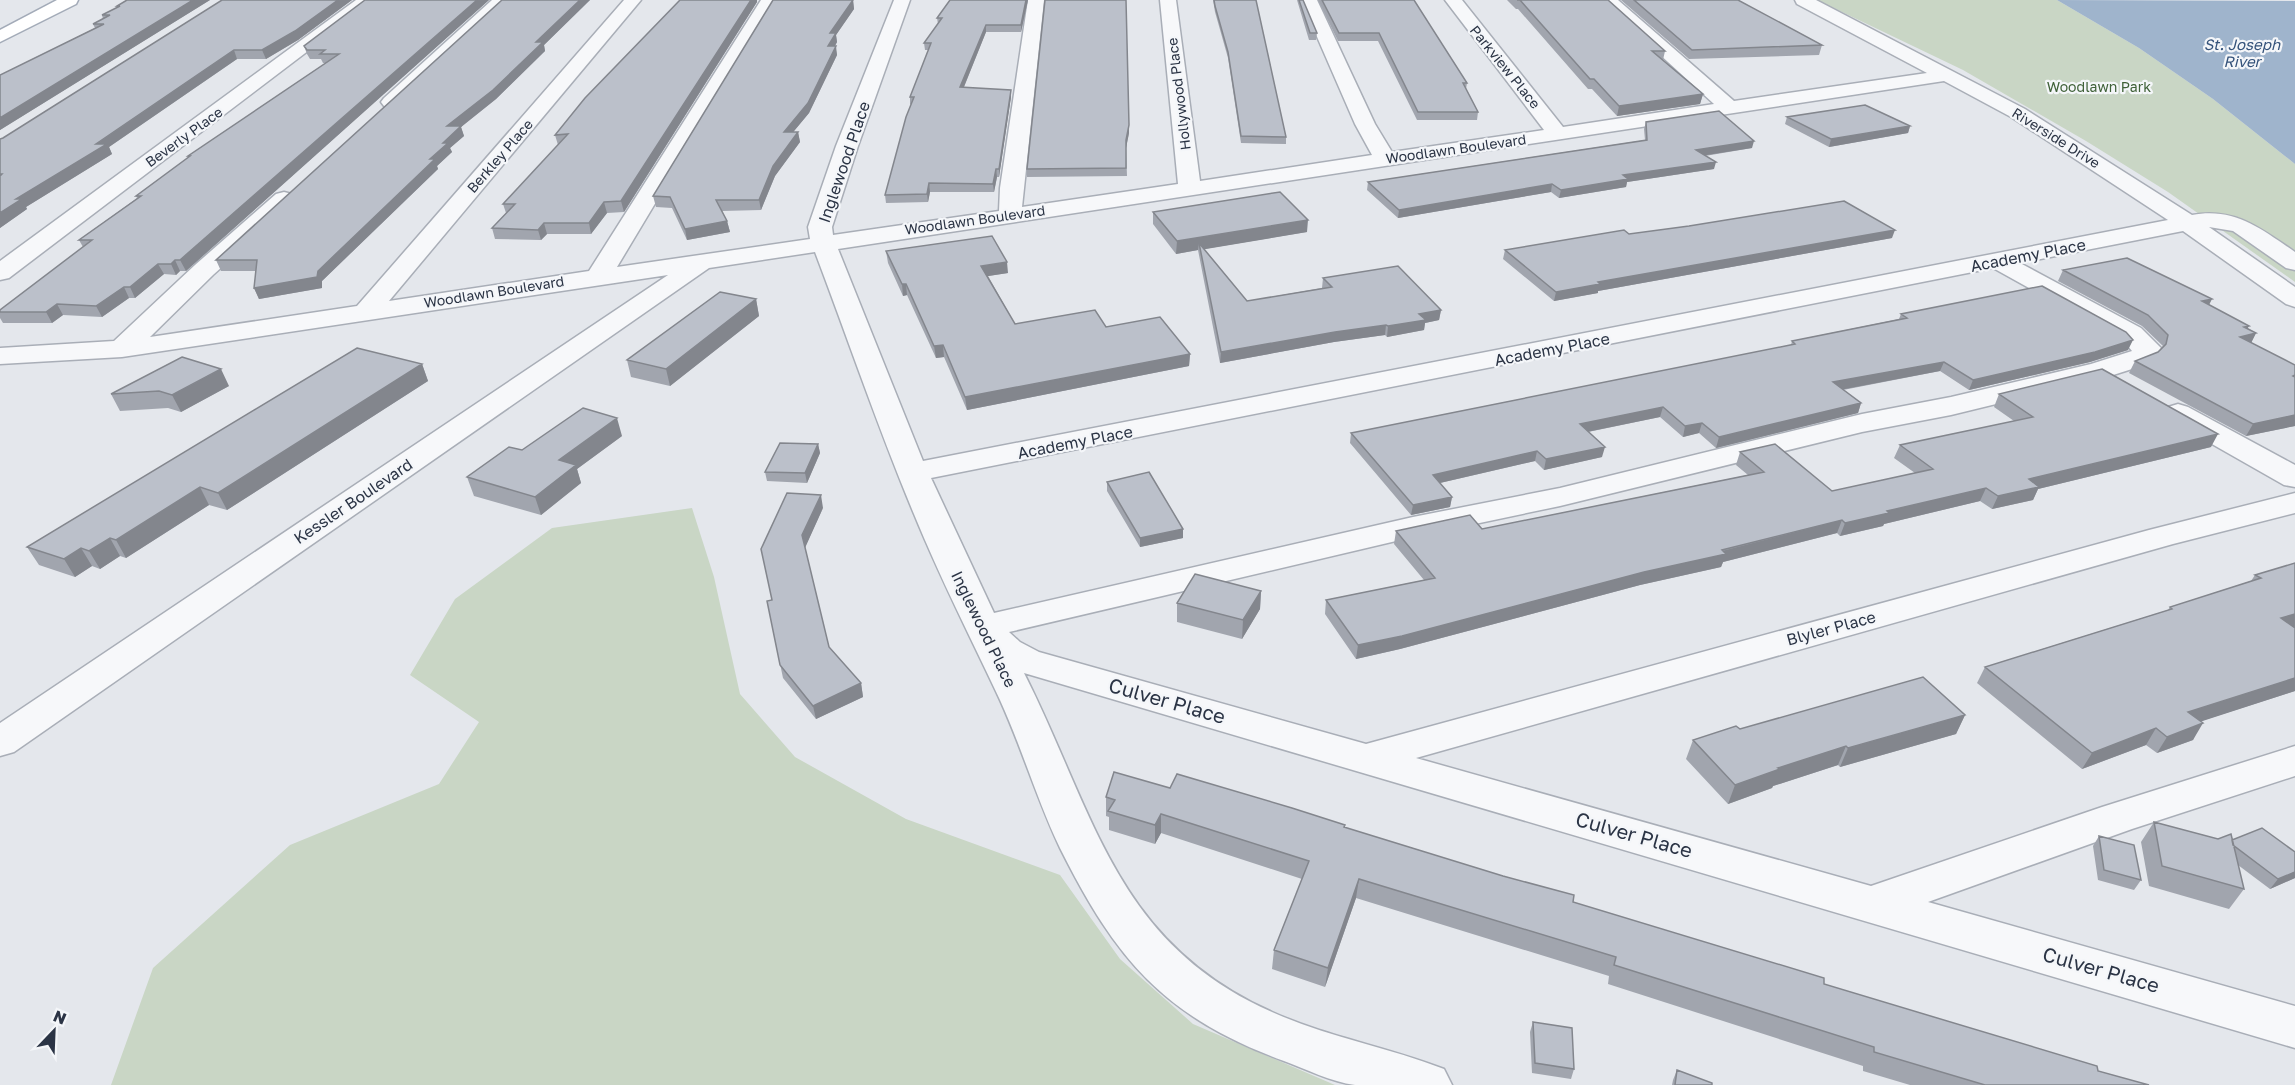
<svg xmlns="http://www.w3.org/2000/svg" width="2295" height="1085" font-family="'Golos Text',sans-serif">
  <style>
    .green { fill: #c9d6c5 }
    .water { fill: #9fb4cc }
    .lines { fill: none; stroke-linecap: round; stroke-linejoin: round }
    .minor-casing { stroke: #a9aeb7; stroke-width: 3 }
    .major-casing { stroke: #a3abb8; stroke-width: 3 }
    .minor { fill: #f7f8fa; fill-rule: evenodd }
    .major { fill: #fff; fill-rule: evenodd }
    .wall { fill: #a1a5ae }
    .shaded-wall { fill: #83868d }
    .building { fill: #bbc0ca; stroke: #83868d; stroke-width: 1.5 }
    .labels { text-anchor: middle; stroke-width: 4.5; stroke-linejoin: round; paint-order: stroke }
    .far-street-label { font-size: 14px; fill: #2b3445; stroke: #f4f6f9 }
    .far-park-label { font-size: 14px; fill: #3f6138; stroke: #f4f6f9 }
    .far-water-label { font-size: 15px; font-style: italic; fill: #34527a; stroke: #f4f6f9 }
    .street-label { font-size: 16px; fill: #2b3445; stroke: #f4f6f9 }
    .near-street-label { font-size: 20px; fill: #2b3445; stroke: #f4f6f9 }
  </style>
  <rect width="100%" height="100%" fill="#e4e7ec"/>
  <path class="green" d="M1817 0H2057L2139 48 2213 99 2295 164V282L2168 192 2086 141 1963 70Z
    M692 508 714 577 740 694 795 757 906 819 1060 875 1120 959 1193 1024 1335 1085H111L153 968 290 845 439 784 479 722 410 675 455 599 552 528Z"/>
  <path class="water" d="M2057 0 2295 1V164L2213 99 2139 48Z"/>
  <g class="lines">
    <defs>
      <path id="minor" d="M356 0H375L9 278 0 280V261Z
        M492 0H510L398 106H384L381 102 384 98Z
        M624 0H641L389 301 589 271 761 0H777L617 267 810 239 808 227 836 146 894 0H910L858 146 832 227 833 235 999 211 1000 188 1028 0H1044L1022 207 1178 184 1160 0H1176L1200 181 1372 155 1355 124 1301 0H1317L1375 124 1392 152 1544 130 1445 0H1462L1563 127 1714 104 1600 0H1618L1734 101 1927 73 1797 4 1795 0H1816L2025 109 2192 215C2235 207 2261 229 2295 252V270L2286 268 2233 231 2209 227 2295 287V307L2286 304 2183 231 2020 263 2141 328 2161 348 2154 362 2110 376 1951 415 1862 432 1560 506 1413 537 1009 632 1020 642 1039 652 1366 744 2149 530 2295 493V513L2173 544 1416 758 1871 886 2102 807 2295 746V776L2132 829 1928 902 2295 1006V1048L1024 673C1094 811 1114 942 1272 1012 1327 1037 1388 1047 1444 1069L1452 1085C1422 1085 1383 1085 1355 1085 1331 1082 1306 1069 1284 1061 1164 1017 1116 960 1060 848 1037 800 1022 748 1000 700 971 638 940 578 914 514 878 428 848 339 815 252L709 268 14 752 0 756V723L668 275 122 357 0 364V348L114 341 195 265 276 194 284 192 292 194 295 199 292 204 213 275 150 337 357 306ZM1944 81 2011 117 2168 220 923 461 838 249ZM1993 268 2123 340 2132 351 2091 364 1951 397 1862 414 1560 488 1413 517 994 613 931 478Z
        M2178 404 2188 407 2295 465V487L2284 485 2168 419 2163 413 2168 407Z"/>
      <path id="major" d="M57 0H78L76 4 0 42V30Z"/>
    </defs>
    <use href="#minor" class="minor-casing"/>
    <use href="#major" class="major-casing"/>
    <use href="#minor" class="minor"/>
    <use href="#major" class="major"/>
  </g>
  <path class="wall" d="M127 0H210L0 130V75L95 28 93 24 103 19 102 15 118 7 117 6Z
    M222 0H352L298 40 266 59H237L109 147 112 154 26 207 27 209 0 228V139L3 138Z
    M365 0H489L186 271H180L176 275 164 274 135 298H129L102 317 63 315 52 323H3L0 318V310L83 247 79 240 137 198 136 196 189 157 188 156 326 63H323L321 59H310L307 54 304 46Z
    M502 0H590L544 45 545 51 496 99 461 127 464 136 450 148 452 152 437 166 438 169 322 281V288L259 299 254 288 256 271H221L216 260Z
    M680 0H757V2L624 212 607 213 591 234H547L541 240 495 239 492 228 506 213 503 204 558 145 555 135Z
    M853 0 854 9 836 35 837 42 835 46 837 55 809 113 793 132H798L800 142 775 176 761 210 722 211 727 221 730 232 687 240 672 208 656 207 653 196Z
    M1028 0 1021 32H986L964 87 1011 97 999 177H997L994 192H930L928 202 886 203 885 195 911 104H910V97L929 50H925L924 43 938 24 937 18Z
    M1213 0H1256L1286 137V144L1241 143 1228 58 1215 12Z
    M1297 0H1303L1317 33 1316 40H1309Z
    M1318 0H1414L1467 83 1466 89 1478 112 1477 120H1417L1378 41H1338Z
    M1507 0H1608L1665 51 1663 60 1703 94 1700 104 1617 116 1592 89H1588L1518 9H1516Z
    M1621 0H1738L1822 45 1819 55 1689 59Z
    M1787 117 1910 126 1908 133 1829 147 1785 124Z
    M1646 122 1752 148 1705 156 1714 169 1627 182 1626 187 1559 198 1551 192 1398 218 1367 190 1368 182 1645 140 1644 129Z
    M1129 133 1126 148 1127 176 1027 177V169Z
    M1153 212 1307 232 1204 249 1247 301 1322 288 1323 278 1441 310 1439 320 1425 323 1424 330 1387 337 1385 335 1334 342 1220 363 1198 250 1176 254 1153 224Z
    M1629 234 1892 238 1598 291V293L1554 301 1503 259 1505 250Z
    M886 251 1008 273 988 276 1015 324 1106 327 1190 354 1189 366 967 410 944 357 936 358 907 295 903 296 888 263Z
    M2063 270 2209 305 2256 333 2251 343 2295 365V426L2246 436 2129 373 2135 361 2158 352 2163 346 2142 326 2058 281Z
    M756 299 759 316 670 386 631 377 627 360Z
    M1901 314 2128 350 2090 362 1969 390 1940 371 1843 390 1861 403 1858 413 1716 448 1699 433 1683 437 1660 417 1588 432 1602 457 1544 470 1535 461 1440 483 1452 497 1450 507 1411 515 1350 443 1351 433 1791 345 1792 341 1899 319Z
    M422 364 428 381 227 510 209 505 126 558 120 556 100 569 92 566 75 577 39 565 27 547Z
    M229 386 181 412 168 408 120 411 111 394Z
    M1999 394 2211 447 2038 489 2033 500 1992 509 1980 501 1884 524 1883 526 1840 536 1837 533 1723 562 1721 567 1640 585 1400 649 1356 659 1325 614 1326 600 1424 580 1394 544 1396 531 1482 529 1748 475 1736 465 1740 452 1832 491 1915 473 1894 458 1900 445 2014 421 1994 407Z
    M622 436 577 469 581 483 541 515 474 496 467 477 522 450Z
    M818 444 820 453 807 483 767 481 765 472Z
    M1107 482 1183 529V538L1140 547 1107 491Z
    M823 508 805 547 829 647 861 683 863 697 816 719 783 678 767 601 772 600Z
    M2295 563V691L2201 721 2193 740 2157 753 2146 745 2082 769 1977 683 1985 667 2168 610 2170 607 2251 581 2255 575Z
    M1261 591 1260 609 1242 639 1177 622V603Z
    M1965 715 1956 734 1840 767 1838 765 1773 786 1772 788 1728 804 1686 759 1693 740 1740 729Z
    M1170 788 1345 828 1824 984 2098 1071 2149 1085H1910L1863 1071V1066L1608 984 1609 976 1356 898 1325 987 1272 969 1274 950 1302 879 1161 833 1155 844 1109 830V817L1106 816V797Z
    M2154 822 2218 839 2232 840 2295 852V878L2270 889 2238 865 2244 889 2229 909 2149 886 2141 842Z
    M2099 836 2141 880 2134 890 2098 880 2093 846Z
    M1533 1022 1574 1069 1571 1079 1532 1073 1530 1032Z
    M1677 1070 1712 1085H1672L1673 1080Z"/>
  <path class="shaded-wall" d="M193 0H210L0 130V118Z
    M338 0H352L298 40 266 59 262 50Z
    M477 0H489L186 271 180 260Z
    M580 0H590L544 45 545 51 496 99 461 127 464 136 450 148 452 152 437 166 438 169 322 281V288L259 299 254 288 318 271 430 159 443 143 447 126Z
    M751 0H757V2L624 212 621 201Z
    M853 0 854 9 836 35 837 42 830 55 828 46 830 33Z
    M1026 0H1028L1021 32V25Z
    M986 25V32L961 94 960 87Z
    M836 46 837 55 809 113 785 142 784 132Z
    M234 50 237 59 109 147 112 154 26 207 27 209 0 228V213L16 199Z
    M1011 90V97L999 177V169Z
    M1703 94 1700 104 1617 116 1619 106Z
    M1129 125V133L1126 148V140Z
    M1910 126 1908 133 1829 147 1831 139Z
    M798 132 800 142 775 176 761 210 759 200 773 166Z
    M1754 141 1752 148 1694 157 1696 150Z
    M1716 162 1714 169 1627 182 1626 187 1559 198 1561 190 1623 175Z
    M996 169 997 177 994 192 993 184Z
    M929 183 930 192 928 202 927 194Z
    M1552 184 1551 192 1398 218 1399 210Z
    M604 202 607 213 591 234 589 223Z
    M1308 220 1307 232 1200 250 1199 243 1198 250 1176 254 1177 241Z
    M727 221 730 232 687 240 685 229Z
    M544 223 547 234 541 240 538 230Z
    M1895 230 1892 238 1598 291V293L1554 301 1556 292 1598 282Z
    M175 260 180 271 176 275 171 264Z
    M1007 262 1008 273 982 277 981 266Z
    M158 264 164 274 135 298 130 287Z
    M902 284H906L907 295 903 296Z
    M124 287 129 298 102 317 96 306Z
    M756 299 759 316 670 386 666 369Z
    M2212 299 2206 311 2202 301Z
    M57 304 63 315 52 323 46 312Z
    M1441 310 1439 320 1425 323 1424 330 1387 337 1388 326 1419 314Z
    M1386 325 1385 335 1334 342 1220 363 1221 352 1335 332Z
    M2249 326 2243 336 2256 333 2250 345 2234 349 2244 327Z
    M2133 340 2128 350 2090 362 1969 390 1973 380Z
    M943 345 944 357 936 358 934 346Z
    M1190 354 1189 366 967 410 965 397Z
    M1944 362 1940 371 1829 392 1833 382Z
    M422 364 428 381 227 510 218 493Z
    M221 369 229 386 181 412 172 395Z
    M1861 403 1858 413 1716 448 1719 437Z
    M1663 407 1660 417 1577 434 1580 424Z
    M2295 415V426L2246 436 2253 424Z
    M617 418 622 436 577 469 581 483 541 515 535 497 559 460Z
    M1702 423 1699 433 1683 437 1685 426Z
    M2218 434 2211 447 2038 489 2033 500 1992 509 1998 496 2029 479Z
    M818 444 820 453 807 483 805 473Z
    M1605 447 1602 457 1544 470 1546 459Z
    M1537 451 1535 461 1431 485 1433 475Z
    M200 487 209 505 126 558 116 540Z
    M1986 488 1980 501 1884 524 1883 526 1840 536 1845 523 1887 511Z
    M821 495 823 508 805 548 802 535Z
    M1452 497 1450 507 1411 515 1413 505Z
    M1842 520 1837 533 1723 562 1721 567 1640 585 1400 649 1356 659 1358 645Z
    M1183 529V538L1140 547V538Z
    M110 538 120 556 100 569 89 551Z
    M81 548 92 566 75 577 64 559Z
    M1261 591 1260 609 1242 639 1243 620Z
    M2295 614V627L2271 635 2281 618Z
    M2295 678V691L2178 729 2188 712Z
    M861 683 863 697 816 719 813 706Z
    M1965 715 1956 734 1840 767 1848 748Z
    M2203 723 2193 740 2157 753 2167 737Z
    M2156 728 2146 745 2082 769 2092 753Z
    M1846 746 1838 765 1773 786 1772 788 1728 804 1735 785 1778 768Z
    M1161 814V833L1155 844V825Z
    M2295 872V878L2270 889 2278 879Z
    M1359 879 1356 898 1325 987 1328 968Z"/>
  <path class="building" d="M127 0H193L0 118V75L104 24H93L110 15H102L120 6H117Z
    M222 0H338L295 31 262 50H234L96 144H107L16 199H22L0 213V176L2 174H0V139L3 138Z
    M365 0H477L180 260H175L171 264H158L130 287H124L96 306 57 304 46 312H0V310L92 240H79L141 196H136L190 156H188L339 54H320L325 50H307L304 46Z
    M502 0H580L536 42H543L493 90 447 126H461L443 143H448L430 159H435L318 271 317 277 254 288 257 260H216Z
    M680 0H751L621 201 604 202 589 223H544L538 230 492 228 515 204H503L568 134 555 135 585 98Z
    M773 0H853L830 33H836L828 46H836L808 103 784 132H798L773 166 759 200H716L727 221 685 229 670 197 653 196Z
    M950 0H1026L1021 25H986L960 87 1011 90 999 169H996L993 184 929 183 927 194 885 195 906 117 914 97H910L931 43H924L942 18H937Z
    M1045 0H1126L1129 125 1126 140V168L1027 169Z
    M1214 0H1256L1286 137 1241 136 1228 52 1215 6Z
    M1299 0H1303L1317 33H1310Z
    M1322 0H1414L1467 83H1463L1478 112H1418L1379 33H1339Z
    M1517 0H1608L1665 51H1652L1703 94 1619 106 1594 79H1590L1520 0Z
    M1634 0H1738L1822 45 1692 50Z
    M1865 105 1910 126 1831 139 1787 117Z
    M1719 111 1754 141 1696 150 1716 162 1623 175 1628 179 1561 190 1552 184 1399 210 1368 182 1647 140 1646 122Z
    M1280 192 1308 220 1177 241 1153 212Z
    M1844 201 1895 230 1598 282 1600 284 1556 292 1505 250 1624 230 1629 234 1689 226Z
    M992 236 1007 262 981 266 1015 324 1095 310 1106 327 1160 317 1190 354 965 397 943 345 934 346 906 284H902L886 251Z
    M1199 243 1247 301 1332 287 1323 278 1398 266 1441 310 1419 314 1426 320 1388 326 1386 325 1335 332 1221 352Z
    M2127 258 2212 299 2202 301 2249 326 2244 327 2256 333 2240 337 2295 365V375L2293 376 2295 377V415L2253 424 2135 361 2158 352 2166 344 2168 335 2148 315 2063 270Z
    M2042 286 2126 332 2133 340 2095 352 1973 380 1944 362 1833 382 1861 403 1719 437 1702 423 1685 426 1663 407 1580 424 1605 447 1546 459 1537 451 1433 475 1452 497 1413 505 1351 433 1795 344 1792 341 1907 318 1901 314Z
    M720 292 756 299 666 369 627 360Z
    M357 348 422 364 218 493 200 487 116 540 110 538 89 551 81 548 64 559 27 547Z
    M182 357 221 369 172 395 159 391 111 394Z
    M2102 369 2218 434 2029 479 2039 487 1998 496 1986 488 1887 511 1889 513 1845 523 1842 520 1722 550 1726 554 1644 572 1402 636 1358 645 1326 600 1435 578 1396 531 1470 515 1482 529 1764 472 1740 452 1775 444 1832 491 1933 469 1900 445 2033 417 1999 394Z
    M583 408 617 418 559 460 576 465 535 497 467 477 509 447 522 450Z
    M780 443 818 444 805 473 765 472Z
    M1149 472 1183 529 1140 538 1107 482Z
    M787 493 821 495 802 535 829 647 861 683 813 706 780 665 767 601 772 600 761 549Z
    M2295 563V614L2281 618 2295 628V678L2188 712 2203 723 2167 737 2156 728 2092 753 1985 667 2172 609 2170 607 2261 578 2255 575Z
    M1195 574 1261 591 1243 620 1177 603Z
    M1923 677 1965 715 1848 748 1846 746 1778 768 1780 769 1735 785 1693 740 1736 726 1740 729Z
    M1114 772 1170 788 1177 774 1292 808 1345 825 1344 827 1503 876 1574 895 1573 902 1824 978V984L2097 1066 2098 1071 2149 1085H1985L1874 1052V1047L1614 965 1616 957 1359 879 1328 968 1274 950 1309 861 1161 814 1155 825 1108 811 1115 800 1106 797Z
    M2154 822 2218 839 2231 834 2244 889 2162 866Z
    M2262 828 2295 852V872L2278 879 2233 845 2232 840Z
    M2099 836 2134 845 2141 880 2104 870Z
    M1533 1022 1572 1028 1574 1069 1535 1063Z
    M1677 1070 1712 1083V1085H1675Z"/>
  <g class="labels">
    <g class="far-street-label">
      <text transform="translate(1505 67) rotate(51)" y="5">Parkview Place</text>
      <text transform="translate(1179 94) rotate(-97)" y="5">Hollywood Place</text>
      <text transform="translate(184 137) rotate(-36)" y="5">Beverly Place</text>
      <text transform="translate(2056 138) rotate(32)" y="5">Riverside Drive</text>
      <text transform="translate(1456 149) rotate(-8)" y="5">Woodlawn Boulevard</text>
      <text transform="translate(500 156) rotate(-49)" y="5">Berkley Place</text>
      <text transform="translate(975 220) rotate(-8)" y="5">Woodlawn Boulevard</text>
      <text transform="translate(494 292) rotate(-9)" y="5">Woodlawn Boulevard</text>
    </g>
    <g class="far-park-label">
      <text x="2099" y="92">Woodlawn Park</text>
    </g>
    <g class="far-water-label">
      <text x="2242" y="50">St. Joseph<tspan x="2242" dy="17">River</tspan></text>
    </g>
    <g class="street-label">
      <text transform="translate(844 162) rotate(-71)" y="6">Inglewood Place</text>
      <text transform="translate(2028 255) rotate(-11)" y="6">Academy Place</text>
      <text transform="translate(1552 349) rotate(-11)" y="6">Academy Place</text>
      <text transform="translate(1075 442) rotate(-11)" y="6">Academy Place</text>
      <text transform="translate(353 501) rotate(-34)" y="6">Kessler Boulevard</text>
      <text transform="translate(1831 628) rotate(-15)" y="6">Blyler Place</text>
      <text transform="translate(984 629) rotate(64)" y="6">Inglewood Place</text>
    </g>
    <g class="near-street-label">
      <text transform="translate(1167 701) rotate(16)" y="7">Culver Place</text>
      <text transform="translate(1634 835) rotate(16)" y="7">Culver Place</text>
      <text transform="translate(2101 970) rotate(16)" y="7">Culver Place</text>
    </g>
  </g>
  <g transform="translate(54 1031) rotate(23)" stroke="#f4f6f9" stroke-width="4.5" paint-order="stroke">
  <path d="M0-4.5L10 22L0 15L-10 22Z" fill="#2b3445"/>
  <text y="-9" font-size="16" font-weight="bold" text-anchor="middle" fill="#2b3445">N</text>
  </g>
</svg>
